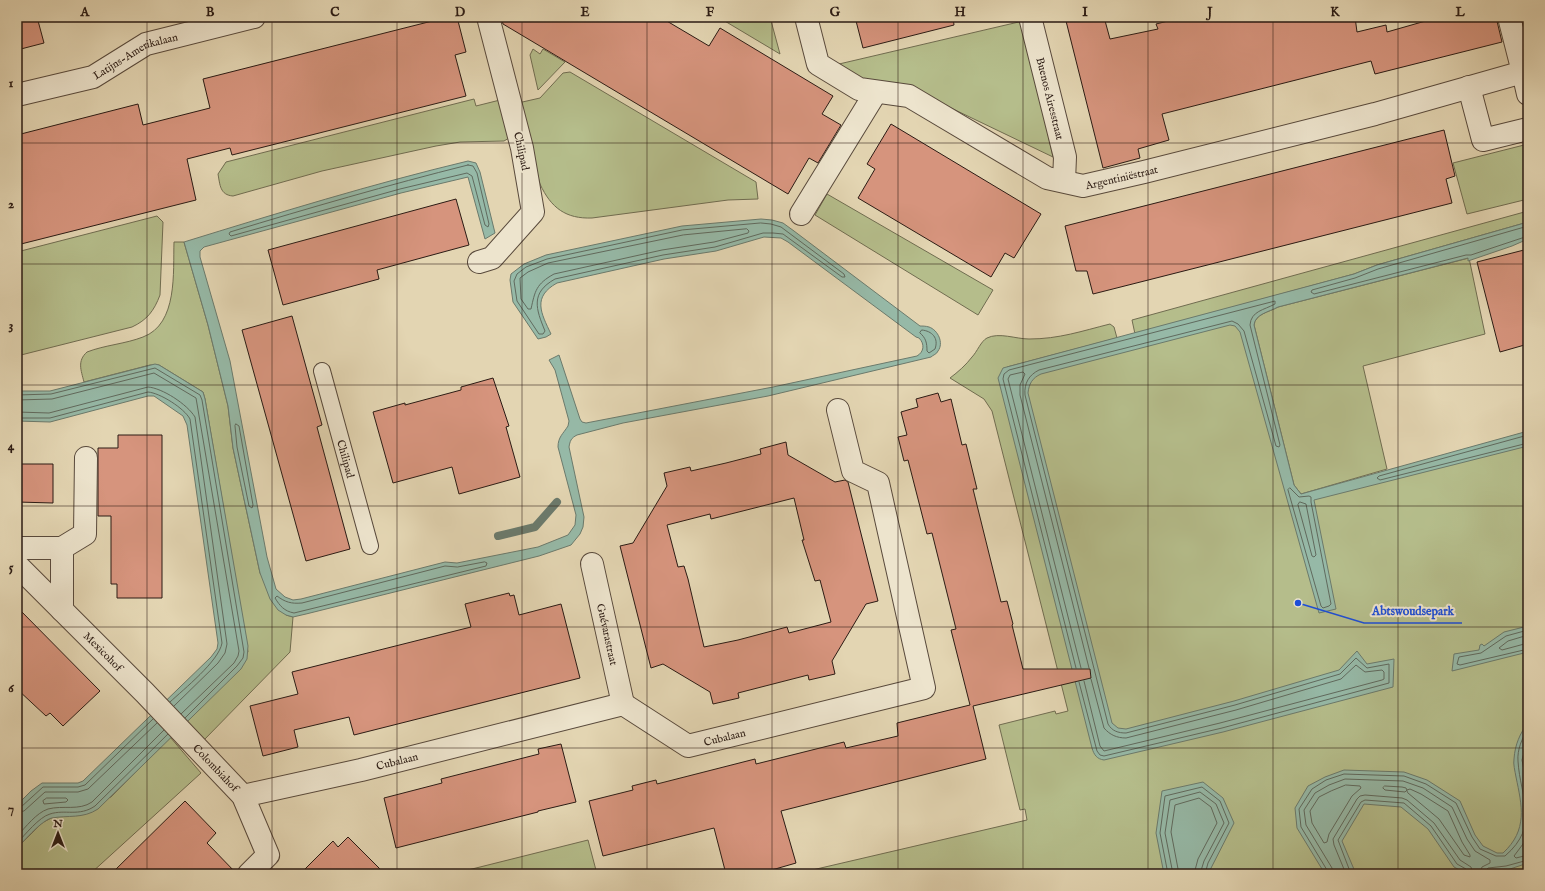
<svg xmlns="http://www.w3.org/2000/svg" width="1545" height="891" font-family="'IM FELL English',serif">
  <style>
    .green { fill: #b5bd8b; stroke: #706c50 }
    .water { fill: #96b9a7; stroke: #6b7a6c }
    .lines { fill: none; stroke-linecap: round; stroke-linejoin: round }
    .shore { stroke: #606a5e; stroke-width: 1 }
    .stream { stroke: #6b7a6c; stroke-width: 8 }
    .building { fill: #d6947d; stroke: #2b1b14; fill-rule: evenodd }
    .service-casing { stroke: #594a3c; stroke-width: 18 }
    .minor-casing { stroke: #594a3c; stroke-width: 24 }
    .service { stroke: #ede4cd; stroke-width: 16 }
    .minor { stroke: #ede4cd; stroke-width: 22 }
    .grid { fill: none; stroke: #2b1b14; stroke-width: 1; stroke-opacity: 0.55 }
    .labels { text-anchor: middle; stroke-width: 4; stroke-linejoin: round; paint-order: stroke }
    .street-label { font-size: 11px; fill: #2b1b14; stroke: #ede4cd }
    .leader { fill: none; stroke: #1d4ed8; stroke-width: 1.5 }
    .callout-dot { fill: #1d4ed8; stroke: #ede4cd; stroke-width: 1.5 }
    .callout-label { font-size: 12px; text-anchor: middle; font-weight: bold; fill: #1d4ed8; stroke: #ede4cd; stroke-width: 4; stroke-linejoin: round; paint-order: stroke }
    .neatline { fill: none; stroke: #2b1b14; stroke-width: 1.5 }
    .grid-label { font-size: 13px; text-anchor: middle; font-weight: bold; fill: #2b1b14 }
  </style>
  <rect width="100%" height="100%" fill="#e3d5b2"/>
  <filter id="stains"><feTurbulence type="fractalNoise" baseFrequency=".005" numOctaves="4"/><feColorMatrix values="0 0 0 0 .2 0 0 0 0 .09 0 0 0 0 .02 0 0 0 .5 -.17"/></filter>
  <radialGradient id="worn" r=".72"><stop offset=".6" stop-color="#630" stop-opacity="0"/><stop offset="1" stop-color="#630" stop-opacity=".3"/></radialGradient>
  <path class="green" d="M718 17H770L780 54Z
    M1023 21 1053 157 901 84H863L839 64Z
    M533 49 540 54 543 49 565 62 538 90 530 55Z
    M570 72 756 182 758 199 728 200 592 218C566 219 551 208 540 184L518 103 540 98 563 73Z
    M474 99 476 106 500 100 509 138 504 141 460 142 436 146 322 171 233 196C220 195 220 185 218 174L226 162Z
    M1528 144V199L1467 214 1453 163Z
    M827 194 993 290 978 315 815 215Z
    M1528 211V222L1377 265 1354 274 1135 334 1132 320Z
    M157 216 163 222 160 295C154 311 147 320 132 327L17 356V252Z
    M174 242H184L208 325 228 406 233 448 260 573 286 615 293 617 290 652 204 740 186 722 248 652 205 399 203 392 159 365H150L84 382C81 370 77 361 87 352 105 345 125 344 143 337 178 324 173 272 174 242Z
    M1469 258 1485 334 1363 366 1387 469 1301 494 1294 485 1254 325C1255 314 1269 312 1278 307Z
    M1238 313 1293 501 1528 439V874H795L1027 820 1025 809 1020 810 999 725 1055 711 1056 714 1068 711 992 411 984 399 950 378C958 372 966 365 972 357 977 352 981 341 987 338 999 332 1016 339 1029 339 1059 339 1082 331 1110 324L1114 327 1117 338 1007 367 1013 374Z
    M170 737 201 773 90 874H17V848L42 823 51 818 111 797Z
    M588 840 597 874H452Z"/>
  <path class="water" d="M468 161 476 163 480 172 495 233 485 239 468 177 401 193 204 247 200 251V257L230 361 267 557 276 589 285 597 293 600 301 599 445 562 457 563 538 547 568 535 575 525 576 515 558 447C558 437 563 434 568 426L569 421 555 370 549 360 559 355 580 419 582 422 586 423 773 387 917 356C924 352 925 344 919 338L916 337 788 242 781 238 764 237 716 251 664 259 557 283C532 297 541 313 551 334L546 337 538 339 513 302 510 280 511 274 524 264 546 255 682 226 761 219 772 220 783 223 794 231 920 326C922 326 926 326 929 327 938 330 944 343 938 351 937 354 933 355 931 357L768 396 623 423 577 435C571 438 570 441 569 447L584 517 583 527 580 534 571 545 539 556 306 614 293 617 286 615 278 610 270 599 260 573 233 448 228 406 208 325 184 242C278 213 372 184 468 161Z
    M1528 222V239L1512 246 1468 261V258L1278 307C1269 312 1255 314 1254 325L1294 485 1301 494 1528 431V446L1314 500 1336 609 1319 613 1240 332 1235 326 1230 325 1041 374C1032 378 1029 384 1028 393L1112 723 1118 728 1126 729 1234 701 1339 670 1357 651 1367 664 1394 659 1393 687 1223 732 1104 760C1097 759 1094 755 1092 748L998 378 1003 368 1354 274 1377 265Z
    M155 364 159 365 203 392 205 399 248 646 247 659 241 669 98 809C83 819 68 815 52 818 42 820 25 840 17 848V805L31 791 42 783H78L83 781 211 657 217 649 218 643 187 425 183 416 154 396H148L50 422 17 421V391H50Z
    M1528 626V652L1452 671 1454 654 1479 650 1480 645 1482 644 1484 646 1504 632Z
    M1528 722V863L1507 870 1467 874 1454 867 1428 829 1401 807 1364 804 1342 841 1356 874H1325L1297 828 1295 808 1308 786 1325 777 1344 770 1404 772 1427 780 1460 801 1475 835 1483 846 1497 853H1503C1528 830 1522 806 1516 777 1515 771 1513 764 1514 759 1515 744 1520 734 1528 722Z
    M1203 782 1223 798 1234 823 1208 874H1164L1156 833 1162 791Z"/>
  <g class="lines">
    <path class="shore" d="M468 165 473 166 477 173 489 224 488 227 485 225 472 176 467 173 400 189 231 236 229 234 230 232C309 208 388 185 468 165Z
      M761 223 771 224 781 227 844 274 845 277H842L783 234 773 233H763L715 247 663 255 555 279C530 293 536 309 545 331L543 334H539L517 301 514 281 517 274 526 267 547 259 682 230Z
      M1528 226 1378 269 1355 278 1312 290 1311 292 1314 294 1466 255H1471L1528 236
      M747 229 749 231 748 233 714 242 662 250 554 274C536 284 535 291 531 309H528L521 299 520 278 528 272 548 263 683 235Z
      M922 330C932 331 939 338 935 349L929 353 927 351C927 343 926 338 920 333Z
      M17 395 51 394 155 368 200 395 202 400 244 652 243 658 237 666 185 718
      M17 400 52 399 154 373 196 398 239 651 238 656 234 663 181 714
      M17 412 49 413 148 387C162 388 187 404 195 417L227 644 225 653 218 663 174 706
      M17 418H50L148 392C160 393 184 408 190 419L222 643C219 661 184 689 170 702
      M236 424 239 426 253 505 252 508 249 506 237 447 235 426Z
      M1528 435 1379 476 1377 478 1380 480 1528 443
      M1290 488 1299 497 1309 496 1311 497V502L1331 604 1329 606 1323 608 1321 606 1288 490Z
      M1300 502 1306 504 1316 555 1314 557 1312 556 1298 505Z
      M485 562 487 563 486 566 294 613C284 611 280 606 275 598L277 596C285 602 291 604 302 603L445 566 457 567Z
      M1528 630 1506 636 1481 653 1459 657 1457 664 1460 665 1528 649
      M1528 635 1508 641 1499 648 1502 650 1528 643
      M1076 668 1003 379 1004 374 1009 370 1275 301V304C1264 310 1251 311 1250 325L1280 445 1279 447 1276 446 1244 331 1238 324 1232 321 1039 370C1029 375 1024 383 1025 395L1108 724C1112 731 1118 733 1126 733L1235 705 1340 674 1356 658 1367 668 1389 664V683L1222 728 1104 756 1100 755 1097 751 1079 682
      M1081 668 1008 379 1010 375 1023 372 1025 374 1020 385V395L1089 668
      M1084 681 1100 746 1104 751 1220 723 1382 680 1384 679V672L1382 670 1365 672 1356 665 1341 679 1236 710 1126 738C1117 738 1110 735 1104 728L1091 679
      M1528 738 1522 760 1528 790
      M1346 785 1360 786 1361 788 1352 796 1329 834 1327 842 1324 843 1312 823 1310 811 1319 797 1331 791Z
      M1385 786 1402 787 1406 788 1407 790 1405 792 1385 790 1383 788Z
      M1407 790 1410 789 1421 794 1448 811 1462 842 1470 855V857L1464 855 1439 819 1408 793Z
      M47 798H66L68 800 66 802 44 804 43 801Z
      M17 807H21L43 787H78L85 785 153 719
      M17 812 24 811 45 792H78L88 789 157 723
      M1528 830 1523 844 1514 856 1516 858 1528 855
      M17 836C26 827 36 813 48 809 63 805 79 811 92 802L164 730
      M17 843C25 835 39 817 50 814 65 809 79 817 95 806L168 734
      M1168 874 1160 833 1165 796 1202 787 1220 801 1229 823 1208 863 1205 874
      M1173 874 1165 833 1170 800 1200 792 1216 804 1224 823 1204 861 1200 874
      M1179 874 1171 832 1175 805 1199 798 1211 807 1217 823 1198 859 1194 874
      M1328 874 1327 870 1301 827 1299 809 1312 789 1326 780 1344 774 1404 776 1426 784 1456 803 1472 837 1480 849 1496 856H1505C1541 825 1520 798 1518 761 1517 750 1522 738 1528 729
      M1333 874 1332 868 1306 825 1304 810 1315 793 1329 785 1345 779 1403 781 1423 788 1452 807 1467 839 1475 851 1490 860V863L1482 867 1479 874
      M1346 874 1334 845 1333 839 1357 799 1360 796 1365 795 1402 798 1407 800 1434 823 1460 860 1471 867 1473 874
      M1351 874 1338 840 1361 802 1365 800 1404 803 1431 826 1457 864 1466 869 1468 874
      M1484 874 1485 871 1488 868 1506 866 1528 860"/>
    <path class="stream" d="M498 536 535 527 557 502"/>
  </g>
  <path class="building" d="M17 17H37L44 43 17 50Z
    M448 17H457L466 52 455 55 466 96 232 155 230 148 187 159 196 200 17 245V135L138 104 143 125 210 108 203 79Z
    M501 17H660L709 46 720 28 833 96 822 114 841 125 818 163 809 158 788 194 503 24Z
    M855 17H953L954 25 863 48Z
    M1065 17H1104L1110 39 1158 29 1156 24 1184 17H1355L1357 32 1386 25 1387 32 1429 20 1428 17H1496L1502 42 1375 74 1371 61 1162 114 1169 140 1138 149 1140 158 1103 168Z
    M891 124 1041 214 1014 258 1005 253 991 277 858 198 875 169 867 164Z
    M1444 130 1455 176 1446 179 1452 203 1093 294 1087 271H1076L1065 226Z
    M456 199 469 245 377 270 379 279 283 305 268 250Z
    M1524 250 1528 265V344L1500 352 1477 262Z
    M292 316 322 425 317 427 350 549 306 561 242 330Z
    M493 378 509 426 506 427 520 477 459 494 452 467 393 483 373 412 405 403V405L461 390V387Z
    M938 393 941 402 951 399 962 445 966 444 977 489H973L1001 602 1007 601 1013 624 1012 625 1023 669H1090L1091 678 973 706 986 759 781 811 796 863 758 874H726L714 828 603 856 589 801 633 790 632 786 656 780 657 784 755 759 756 764 844 742 846 748 898 736 897 723 970 705 951 630 956 629 932 533 927 534 908 460 904 461 898 437 907 435 901 412 918 407 916 399Z
    M118 435H162V598H117V584H111V516H98V448H118Z
    M786 442 788 455 835 482 845 480 848 482 878 601 866 604 832 661 835 674 809 680 808 675 738 693 739 698 713 704 710 692 663 664 651 668 620 546 633 543 667 486 664 473 690 467 691 471 726 463 761 454 760 449ZM794 498 804 540H802L815 581 820 580 831 622 789 633 787 627 738 640 704 647 688 579 684 566 678 567 667 525 710 514 711 519Z
    M17 464H53V503L17 502Z
    M509 593 510 596 514 595 519 615 561 604 580 678 354 735 349 717 294 730 298 747 263 756 250 706 298 694 292 672 471 627 465 604Z
    M17 607 100 691 63 726 50 713 46 716 17 689Z
    M561 744 576 802 538 811V812L396 848 384 798 442 783 441 779 539 754 538 749Z
    M185 801 216 833 207 843 237 874H111Z
    M348 837 385 874H300L333 841 338 847Z"/>
  <g class="lines">
    <defs>
      <g id="service">
        <path id="s1" d="M322 371 370 546"/>
      </g>
      <g id="minor">
        <path id="s2" d="M806 17 818 64 859 89 909 96 1047 178 1083 186 1144 172 1375 114 1523 72 1509 17"/>
        <path id="s3" d="M1030 17 1065 157 1064 181"/>
        <path d="M1523 72 1528 94"/>
        <path d="M1469 87 1483 140 1528 129"/>
        <path id="s4" d="M17 95 93 77 146 44 254 17"/>
        <path d="M801 214 876 92"/>
        <path d="M479 262 492 258 533 212 522 148 488 17"/>
        <path d="M17 548H62"/>
        <path id="s5" d="M592 564 623 704"/>
        <path id="s6" d="M17 565 145 693 243 796 268 855 249 874"/>
        <path d="M62 610V548L85 534 86 458"/>
        <path id="s7" d="M243 796 361 770 623 704 688 746 924 688 878 483 853 471 838 410"/>
      </g>
    </defs>
    <use href="#service" class="service-casing"/>
    <use href="#minor" class="minor-casing"/>
    <use href="#service" class="service"/>
    <use href="#minor" class="minor"/>
  </g>
  <path class="grid" d="M147 17V874M272 17V874M397 17V874M522 17V874M647 17V874M772 17V874M898 17V874M1023 17V874M1148 17V874M1273 17V874M1398 17V874M17 143H1528M17 264H1528M17 385H1528M17 506H1528M17 627H1528M17 748H1528"/>
  <g class="labels">
    <g class="street-label">
      <text dy="4" stroke="none"><textPath href="#s4" startOffset="126">Latijns-Amerikalaan</textPath></text>
      <text dy="4" stroke="none"><textPath href="#s3" startOffset="84">Buenos Airesstraat</textPath></text>
      <text transform="translate(522 151) rotate(78)" y="4">Chilipad</text>
      <text dy="4" stroke="none"><textPath href="#s2" startOffset="384">Argentiniëstraat</textPath></text>
      <text dy="4" stroke="none"><textPath href="#s1" startOffset="91">Chilipad</textPath></text>
      <text dy="4" stroke="none"><textPath href="#s5" startOffset="72">Guévarastraat</textPath></text>
      <text dy="4" stroke="none"><textPath href="#s6" startOffset="122">Mexicohof</textPath></text>
      <text dy="4" stroke="none"><textPath href="#s7" startOffset="506">Cubalaan</textPath></text>
      <text dy="4" stroke="none"><textPath href="#s7" startOffset="158">Cubalaan</textPath></text>
      <text dy="4" stroke="none"><textPath href="#s6" startOffset="284">Colombiahof</textPath></text>
    </g>
  </g>
  <path class="leader" d="M1298 603L1364 623H1462"/>
  <circle class="callout-dot" cx="1298" cy="603" r="4"/>
  <g class="callout-label">
    <text x="1413" y="615">Abtswoudsepark</text>
  </g>
  <rect width="1545" height="891" fill="none" stroke="#e3d5b2" stroke-width="44"/>
  <g transform="translate(58 833)" stroke="#ede4cd" stroke-width="3" paint-order="stroke">
  <path d="M0-3L7 15L0 10L-7 15Z" fill="#2b1b14"/>
  <text y="-6" font-size="11" font-weight="bold" text-anchor="middle" fill="#2b1b14">N</text>
  </g>
  <rect x="22" y="22" width="1501" height="847" class="neatline"/>
  <g class="grid-label">
    <text x="85" y="16">A</text>
    <text x="210" y="16">B</text>
    <text x="335" y="16">C</text>
    <text x="460" y="16">D</text>
    <text x="585" y="16">E</text>
    <text x="710" y="16">F</text>
    <text x="835" y="16">G</text>
    <text x="960" y="16">H</text>
    <text x="1085" y="16">I</text>
    <text x="1210" y="16">J</text>
    <text x="1335" y="16">K</text>
    <text x="1460" y="16">L</text>
    <text x="11" y="87">1</text>
    <text x="11" y="208">2</text>
    <text x="11" y="329">3</text>
    <text x="11" y="450">4</text>
    <text x="11" y="571">5</text>
    <text x="11" y="692">6</text>
    <text x="11" y="813">7</text>
  </g>
  <rect width="100%" height="100%" filter="url(#stains)"/>
  <rect width="100%" height="100%" fill="url(#worn)"/>
</svg>
